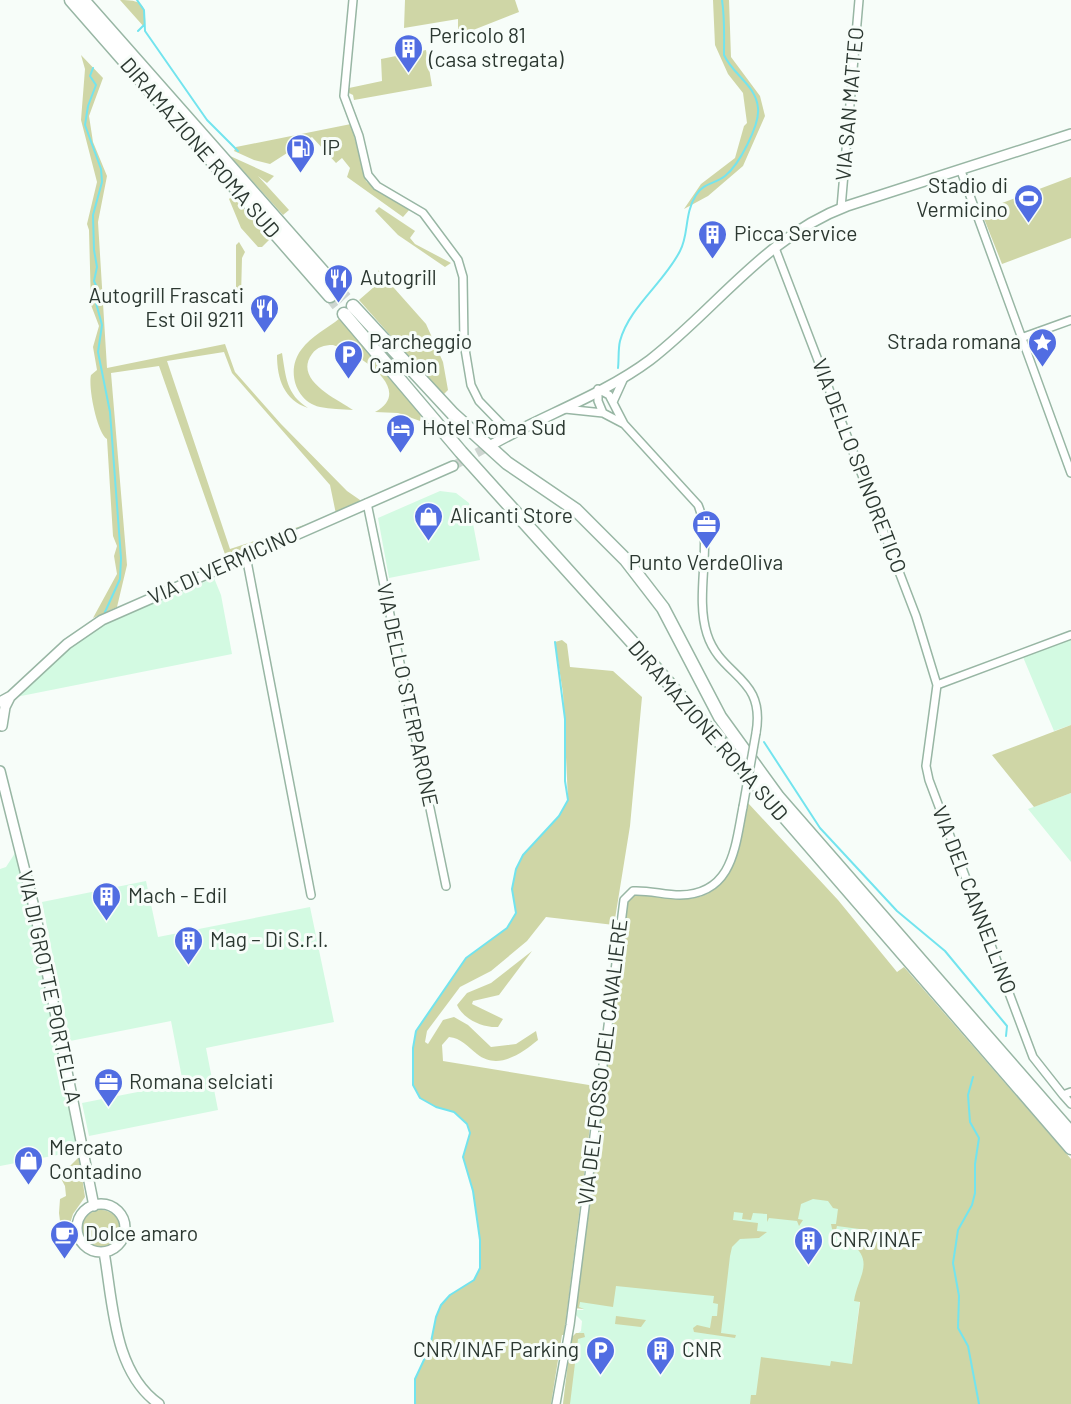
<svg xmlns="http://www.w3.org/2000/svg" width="1071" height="1404" font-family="Barlow,sans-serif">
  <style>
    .built { fill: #d3fae2 }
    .green { fill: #cfd6a6 }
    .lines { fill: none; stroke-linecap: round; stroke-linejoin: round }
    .stream { stroke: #73e4ee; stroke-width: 2 }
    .secondary-tunnel { stroke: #ced6d1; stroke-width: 9; stroke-dasharray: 9 4.5; stroke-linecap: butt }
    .motorway-tunnel { stroke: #ced6d1; stroke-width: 12; stroke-dasharray: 12 6; stroke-linecap: butt }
    .minor-casing { stroke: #98b6a4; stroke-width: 10 }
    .secondary-casing { stroke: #98b6a4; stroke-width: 12 }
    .motorway-casing { stroke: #98b6a4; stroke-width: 15 }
    .minor { stroke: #fff; stroke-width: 7 }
    .secondary { stroke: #fff; stroke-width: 9 }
    .motorway { stroke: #fff; stroke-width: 12 }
    .minor-bridge-casing { stroke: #98b6a4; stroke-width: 10; stroke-linecap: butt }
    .minor-bridge { stroke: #fff; stroke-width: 7 }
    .labels { text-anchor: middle; stroke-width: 6; stroke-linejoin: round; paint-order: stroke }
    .poi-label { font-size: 21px; fill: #2c3831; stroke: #f7fdf9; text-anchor: start }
    .street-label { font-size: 21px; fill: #2c3831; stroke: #f7fdf9 }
  </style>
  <rect width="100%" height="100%" fill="#f7fdf9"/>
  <path class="built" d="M440 491 456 493 469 503 480 560 389 578 378 518Z
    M214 578 221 595 232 654 16 697 72 645 100 626Z
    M1071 639V725L1054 731 1023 657Z
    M1071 793V862L1028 809Z
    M17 850 78 1151 0 1166V869L6 867Z
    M146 881 158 937 310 907 334 1022 206 1048 218 1110 89 1136 82 1103 183 1083 171 1021 70 1041 42 902Z
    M599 1154 874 1187 847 1404H563L571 1338 581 1331 582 1321 576 1315 577 1310H584L579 1307V1302Z"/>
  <path class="green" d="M120 0C144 0 146 5 145 28Z
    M405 0H515L519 12 458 36V19L404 28Z
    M713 0H729L731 57 760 96 765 116 743 166 708 196 684 209 701 184 735 158 744 126 747 123 743 93 728 74 715 45Z
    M426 50 432 86 354 100 353 95 349 93V88L382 81 381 59Z
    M81 55 103 78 89 116 93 142 107 176 98 222 107 368 225 344 235 372 243 381 281 424 347 491 360 500 359 503 336 514 330 485 232 373 224 352 167 361 230 549 329 517 253 549 251 545 242 547V555L227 560 159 366 111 373 127 565 117 607 93 618 117 574 114 556 117 546 113 536 107 439C97 433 88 387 91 375L97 370 93 347 99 326 91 305 89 230 87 224 97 182 81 120 85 69Z
    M351 124 366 181 378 191 410 209 403 217 347 177 350 168 342 158 336 163 312 137 270 164 254 160 234 151 236 147Z
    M230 156 274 176 267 183 258 176 289 210 283 215Z
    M1071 177V238L1002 264 981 211Z
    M232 196 270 239 262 247H258L241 228 229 199Z
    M379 207 415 231 410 238 415 244 451 263 445 267 398 235 375 211Z
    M239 242 245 252 242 258 241 296 243 301 240 305 236 293V245Z
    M378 270 426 324 443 362 448 390 443 395 359 300 382 280Z
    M340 318 421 414 420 421 398 413 375 412C417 389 355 352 333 345 324 345 317 347 312 354 293 380 337 399 353 410 342 409 330 409 320 407 295 401 286 370 301 350 312 335 327 329 340 318Z
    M282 353C286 377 286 394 308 408 284 400 277 379 277 355Z
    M562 640 567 644 570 667 613 671 642 697 630 826 614 925 546 917 527 941 491 971 460 987 427 1031 425 1042 428 1044 443 1020 454 1017 468 1025 491 1047 516 1044 536 1031 538 1040C522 1053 498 1071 477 1054 468 1047 461 1038 449 1037L442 1045 443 1061 595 1086 564 1335H562L551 1404H415V1379L430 1347 436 1317 441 1305 450 1295 474 1280 480 1268V1240L473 1191 463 1157 470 1133 467 1124 454 1112 436 1107 420 1098 413 1085V1048L416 1031 466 958 507 928 516 913 512 889 516 869 523 855 559 816 568 800 563 693 555 642Z
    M1071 725V793L1034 807 992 755Z
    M748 803 838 900 897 972 904 967 1071 1159V1404H750L751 1395H756L761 1357 830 1366 831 1361 852 1364 860 1302 854 1301C858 1276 875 1262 851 1243L865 1244 867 1230 837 1226 836 1230 832 1229 831 1224H836L838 1209 833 1208 828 1201 813 1199 801 1204 798 1219 803 1220 799 1226 797 1221 769 1218 767 1222V1214L753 1213 751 1220 742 1219 743 1213 734 1212 733 1220 758 1223 757 1231 767 1232 759 1238 740 1239 732 1247 730 1256 721 1333 736 1335 735 1338 694 1332 693 1328 697 1325 710 1328 712 1316H717L718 1304 713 1303 714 1296 616 1286 613 1307 580 1302 579 1307 584 1309 574 1308 627 901 632 895C648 891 666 899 683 899 736 899 741 841 748 803Z
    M532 951 499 995 473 1001 472 1004 503 1019 498 1027C483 1028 463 1019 457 1005L467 993 491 983Z
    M79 1157 85 1197 73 1214 69 1227 61 1229 59 1213 60 1199 66 1196 65 1186 57 1171 71 1165Z
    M82 1229a19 19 0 1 1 38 0a19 19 0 1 1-38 0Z
    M616 1316 646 1320 641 1327 615 1324Z
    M576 1333H584L585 1337 578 1339 570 1404H563L571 1338Z"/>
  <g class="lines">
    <path class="stream" d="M137 0 144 10 145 31 207 120 238 151
      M138 31 144 25
      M93 68 90 76 96 85 88 106 85 125 101 169 102 182 93 215 94 250 97 267 94 281 98 290 96 303 102 325 98 352 110 412 121 558 120 579 105 612
      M618 368C619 360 618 349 620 341 629 307 664 283 680 251 689 235 684 214 696 195 703 183 715 184 725 176 739 165 760 125 758 108 756 85 733 75 724 55 724 37 725 19 722 0
      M764 742 820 828 897 911 945 951 1007 1026 1006 1036
      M973 1077 968 1095 970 1122 979 1138 975 1164V1193L972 1205 958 1230 953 1263 959 1296 958 1328 968 1346 979 1404
      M415 1404V1379L430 1347 436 1317 441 1305 450 1295 474 1280 480 1268V1240L473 1191 463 1157 470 1133 467 1124 454 1112 436 1107 420 1098 413 1085V1048L416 1031 466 958 507 928 516 913 512 889 516 869 523 855 559 816 568 800 565 781V719L555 642"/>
    <path class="secondary-tunnel" d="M453 466 493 444"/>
    <path class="motorway-tunnel" d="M338 289 353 306
      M330 296 344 314"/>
    <defs>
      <path id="minor" d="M353 0 344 96 359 136 368 175 377 186 423 213 458 260 463 277 464 343 471 385 479 401 511 434
        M961 171 1071 473
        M841 208 859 0
        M775 248 916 616 937 685 926 766 929 780 1033 1057 1063 1095 1071 1092
        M1021 338 1071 320
        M613 402 623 380
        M565 409 603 413
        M624 424 603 413 598 401V389L609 395 624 424 698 505C714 543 694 593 707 634 721 678 766 676 756 733
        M367 503 446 886
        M246 556 311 895
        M937 685 1071 635
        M1063 1095 1071 1104
        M556 1404 570 1325 624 900 633 891C649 890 664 895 680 895 733 894 735 847 743 807"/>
      <path id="secondary" d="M493 444C544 415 603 395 650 360 716 309 766 236 847 206L1071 134
        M0 702 11 696 67 644 102 620 453 466
        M2 726 5 707 10 697
        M0 771 34 907 94 1206
        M77 1228a24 24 0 1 1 48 0a24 24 0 1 1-48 0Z
        M104 1252C113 1302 113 1372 159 1404"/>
      <path id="motorway" d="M71 0 330 296
        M83 0 338 289
        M353 306 453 414 507 463 576 510 626 560 663 608 720 717 778 797 1071 1133
        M344 314 461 452 660 673 1071 1148"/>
    </defs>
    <use href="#minor" class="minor-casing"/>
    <use href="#secondary" class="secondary-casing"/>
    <use href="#motorway" class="motorway-casing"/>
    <use href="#minor" class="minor"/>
    <use href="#secondary" class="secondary"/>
    <use href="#motorway" class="motorway"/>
    <defs>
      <path id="minor-bridge" d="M743 807 756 733"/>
    </defs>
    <use href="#minor-bridge" class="minor-bridge-casing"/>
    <use href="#minor-bridge" class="minor-bridge"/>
  </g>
  <defs>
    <symbol id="building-pin" viewBox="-11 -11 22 30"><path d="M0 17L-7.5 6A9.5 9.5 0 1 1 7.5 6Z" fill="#516de2" stroke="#f7fdf9"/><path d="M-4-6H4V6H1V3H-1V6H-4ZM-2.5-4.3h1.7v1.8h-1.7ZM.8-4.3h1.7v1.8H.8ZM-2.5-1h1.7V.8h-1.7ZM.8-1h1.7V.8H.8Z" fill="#fff"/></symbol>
    <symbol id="fuel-pin" viewBox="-11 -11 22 30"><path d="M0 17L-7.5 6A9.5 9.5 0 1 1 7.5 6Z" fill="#516de2" stroke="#f7fdf9"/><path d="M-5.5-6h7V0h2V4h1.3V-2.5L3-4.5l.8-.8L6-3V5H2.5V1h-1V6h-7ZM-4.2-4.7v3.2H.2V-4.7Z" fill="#fff"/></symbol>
    <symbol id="stadium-pin" viewBox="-11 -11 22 30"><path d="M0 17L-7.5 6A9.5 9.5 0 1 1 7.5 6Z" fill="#516de2" stroke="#f7fdf9"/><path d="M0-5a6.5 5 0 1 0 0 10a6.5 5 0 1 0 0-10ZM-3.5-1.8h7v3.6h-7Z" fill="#fff"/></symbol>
    <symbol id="restaurant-pin" viewBox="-11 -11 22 30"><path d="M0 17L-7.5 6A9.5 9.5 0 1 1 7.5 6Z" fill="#516de2" stroke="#f7fdf9"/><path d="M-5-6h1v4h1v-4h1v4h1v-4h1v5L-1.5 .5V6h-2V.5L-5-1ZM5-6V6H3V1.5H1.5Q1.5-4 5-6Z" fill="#fff"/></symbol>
    <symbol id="sight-pin" viewBox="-11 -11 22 30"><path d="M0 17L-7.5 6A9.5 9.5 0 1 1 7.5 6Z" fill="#516de2" stroke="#f7fdf9"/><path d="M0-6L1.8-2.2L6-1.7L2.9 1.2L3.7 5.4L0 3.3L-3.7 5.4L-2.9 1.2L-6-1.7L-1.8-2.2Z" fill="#fff"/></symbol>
    <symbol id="parking-pin" viewBox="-11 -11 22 30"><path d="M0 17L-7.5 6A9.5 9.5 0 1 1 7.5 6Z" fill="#516de2" stroke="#f7fdf9"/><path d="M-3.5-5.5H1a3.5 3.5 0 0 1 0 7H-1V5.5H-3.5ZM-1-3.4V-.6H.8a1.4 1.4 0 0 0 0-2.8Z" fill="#fff"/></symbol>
    <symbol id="hotel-pin" viewBox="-11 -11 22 30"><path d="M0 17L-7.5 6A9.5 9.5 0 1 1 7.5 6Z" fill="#516de2" stroke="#f7fdf9"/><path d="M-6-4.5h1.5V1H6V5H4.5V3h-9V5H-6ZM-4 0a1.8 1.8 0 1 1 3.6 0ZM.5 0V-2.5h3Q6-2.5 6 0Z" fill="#fff"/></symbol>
    <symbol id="shop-pin" viewBox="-11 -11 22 30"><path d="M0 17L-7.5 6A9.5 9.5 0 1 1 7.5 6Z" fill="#516de2" stroke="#f7fdf9"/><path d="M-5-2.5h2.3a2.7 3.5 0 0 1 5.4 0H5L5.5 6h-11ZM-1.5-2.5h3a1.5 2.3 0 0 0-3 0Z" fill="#fff"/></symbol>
    <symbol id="office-pin" viewBox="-11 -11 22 30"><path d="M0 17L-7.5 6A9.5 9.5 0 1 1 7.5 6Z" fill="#516de2" stroke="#f7fdf9"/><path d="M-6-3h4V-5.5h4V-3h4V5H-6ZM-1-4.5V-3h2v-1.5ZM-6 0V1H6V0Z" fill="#fff"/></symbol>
    <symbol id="cafe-pin" viewBox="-11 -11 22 30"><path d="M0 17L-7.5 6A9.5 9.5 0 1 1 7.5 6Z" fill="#516de2" stroke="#f7fdf9"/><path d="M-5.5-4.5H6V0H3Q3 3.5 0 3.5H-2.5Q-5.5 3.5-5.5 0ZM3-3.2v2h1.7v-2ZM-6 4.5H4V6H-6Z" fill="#fff"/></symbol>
  </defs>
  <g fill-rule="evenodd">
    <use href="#building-pin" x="392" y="32" width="33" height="45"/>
    <use href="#fuel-pin" x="284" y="132" width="33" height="45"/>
    <use href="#stadium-pin" x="1012" y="182" width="33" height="45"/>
    <use href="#building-pin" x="696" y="218" width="33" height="45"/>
    <use href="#restaurant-pin" x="322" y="262" width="33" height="45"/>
    <use href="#restaurant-pin" x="248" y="292" width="33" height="45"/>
    <use href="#sight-pin" x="1026" y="326" width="33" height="45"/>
    <use href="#parking-pin" x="332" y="338" width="33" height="45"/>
    <use href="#hotel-pin" x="384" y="412" width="33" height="45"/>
    <use href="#shop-pin" x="412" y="500" width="33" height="45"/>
    <use href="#office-pin" x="690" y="508" width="33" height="45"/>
    <use href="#building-pin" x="90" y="880" width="33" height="45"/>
    <use href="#building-pin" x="172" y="924" width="33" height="45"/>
    <use href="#office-pin" x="92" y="1066" width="33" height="45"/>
    <use href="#shop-pin" x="12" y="1144" width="33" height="45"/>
    <use href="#cafe-pin" x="48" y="1218" width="33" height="45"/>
    <use href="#building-pin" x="792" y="1224" width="33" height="45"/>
    <use href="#parking-pin" x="584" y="1334" width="33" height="45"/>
    <use href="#building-pin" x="644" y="1334" width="33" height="45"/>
  </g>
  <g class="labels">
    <g class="poi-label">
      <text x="429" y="43">Pericolo 81<tspan x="429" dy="24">(casa stregata)</tspan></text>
      <text x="322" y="155">IP</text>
      <text x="1008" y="193" text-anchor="end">Stadio di<tspan x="1008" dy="24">Vermicino</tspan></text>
      <text x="734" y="241">Picca Service</text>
      <text x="360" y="285">Autogrill</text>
      <text x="244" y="303" text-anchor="end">Autogrill Frascati<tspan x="244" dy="24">Est Oil 9211</tspan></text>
      <text x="369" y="349">Parcheggio<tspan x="369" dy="24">Camion</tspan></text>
      <text x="1021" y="349" text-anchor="end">Strada romana</text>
      <text x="422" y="435">Hotel Roma Sud</text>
      <text x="450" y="523">Alicanti Store</text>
      <text x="706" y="570" text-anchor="middle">Punto VerdeOliva</text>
      <text x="128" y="903">Mach - Edil</text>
      <text x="210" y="947">Mag – Di S.r.l.</text>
      <text x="129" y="1089">Romana selciati</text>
      <text x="49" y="1155">Mercato<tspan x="49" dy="24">Contadino</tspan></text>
      <text x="85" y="1241">Dolce amaro</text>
      <text x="830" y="1247">CNR/INAF</text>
      <text x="579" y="1357" text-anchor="end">CNR/INAF Parking</text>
      <text x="682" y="1357">CNR</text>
    </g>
    <g class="street-label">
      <text transform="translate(850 104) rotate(-85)" y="7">VIA SAN MATTEO</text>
      <text transform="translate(200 148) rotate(49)" y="7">DIRAMAZIONE ROMA SUD</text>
      <text transform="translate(859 466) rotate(69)" y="7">VIA DELLO SPINORETICO</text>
      <text transform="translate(223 566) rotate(-24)" y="7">VIA DI VERMICINO</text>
      <text transform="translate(407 695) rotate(78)" y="7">VIA DELLO STERPARONE</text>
      <text transform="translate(708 731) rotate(49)" y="7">DIRAMAZIONE ROMA SUD</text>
      <text transform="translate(974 900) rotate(69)" y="7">VIA DEL CANNELLINO</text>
      <text transform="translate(49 987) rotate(78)" y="7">VIA DI GROTTE PORTELLA</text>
      <text transform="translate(603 1062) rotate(-83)" y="7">VIA DEL FOSSO DEL CAVALIERE</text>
    </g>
  </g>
</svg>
